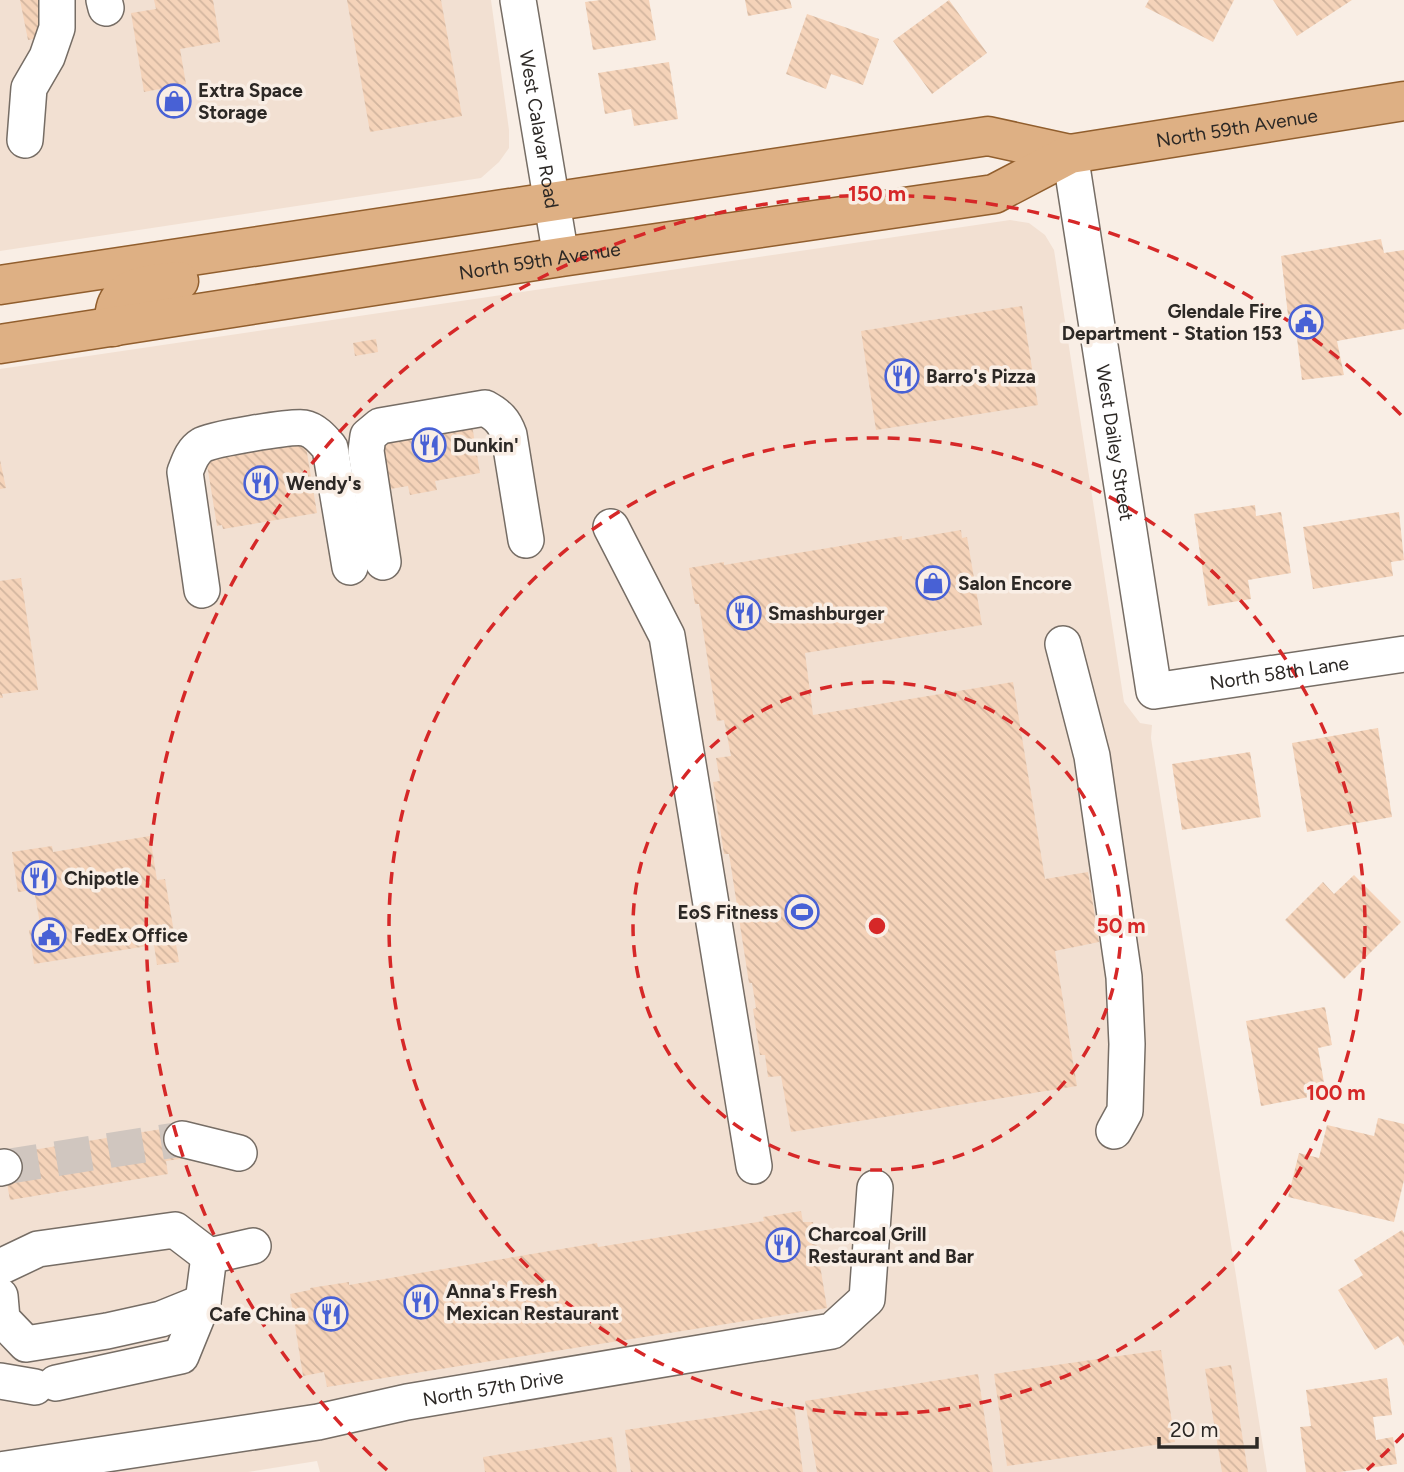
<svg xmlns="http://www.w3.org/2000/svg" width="1404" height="1472" font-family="Figtree,sans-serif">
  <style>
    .built { fill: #f2e0d2 }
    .building { fill: url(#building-back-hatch) }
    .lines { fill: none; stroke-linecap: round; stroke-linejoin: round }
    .minor-tunnel { stroke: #d0c6bf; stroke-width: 35; stroke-dasharray: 35 18; stroke-linecap: butt }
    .minor-casing { stroke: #766d65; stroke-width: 38 }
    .major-casing { stroke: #915e2d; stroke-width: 41 }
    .minor { stroke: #fff; stroke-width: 35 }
    .major { stroke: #deb084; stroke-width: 38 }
    .ring { fill: none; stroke: #d62828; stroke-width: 3.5; stroke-dasharray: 12 9 }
    .labels { text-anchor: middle; stroke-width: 7; stroke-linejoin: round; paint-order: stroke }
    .poi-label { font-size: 19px; font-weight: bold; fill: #2c2825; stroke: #f9eee5; text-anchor: start }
    .street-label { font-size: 19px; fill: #2c2825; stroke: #f9eee5 }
    .centre { fill: #d62828; stroke: #f9eee5; stroke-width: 3.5 }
    .ring-label { font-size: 21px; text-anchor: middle; font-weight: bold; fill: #d62828; stroke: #f9eee5; stroke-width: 7; stroke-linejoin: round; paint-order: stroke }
  </style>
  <defs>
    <pattern id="building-back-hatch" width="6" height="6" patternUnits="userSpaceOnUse" patternTransform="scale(1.75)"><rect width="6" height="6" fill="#f5d3b9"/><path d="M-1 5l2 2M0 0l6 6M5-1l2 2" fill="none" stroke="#d2b59f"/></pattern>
  </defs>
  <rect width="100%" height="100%" fill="#f9eee5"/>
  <path class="built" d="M0 0H491L509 130V148L499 162 481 178 0 251Z
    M1010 220 1029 223 1045 235 1054 250 1124 702 1140 723 1152 725 1151 738 1267 1472H320L317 1461 248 1472H0V369Z"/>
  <path class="building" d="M20 0H57L63 33 28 40Z
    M154 0H213L220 42 180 49 186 84 144 92 131 13 156 9Z
    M347 0H441L462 116 370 132Z
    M601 0H649L656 40 593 50 585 2Z
    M745 0H790L792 8 748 16Z
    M949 0 987 53 932 94 893 41Z
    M1149 0H1234L1213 42 1145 7Z
    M1273 0H1352L1297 36Z
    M807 14 879 39 863 85 831 74 826 89 786 74Z
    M669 62 678 119 634 126 631 109 605 114 598 73Z
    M1381 239 1384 253 1404 250V329L1337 341 1344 375 1302 380 1294 313 1288 315 1281 256Z
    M1022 306 1038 405 876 430 861 331Z
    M376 339 378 352 355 356 353 343Z
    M471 419 480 473 435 481 437 490 410 495 408 486 390 489 388 473 381 475V433Z
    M305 441 317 513 223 529 222 525 217 526 205 452Z
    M0 460 6 488 0 489Z
    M1255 505 1256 516 1281 512 1291 573 1248 580 1251 599 1208 606 1194 514Z
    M1399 512 1404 560 1391 562 1393 576 1313 589 1303 527Z
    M961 530 962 538 967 537 982 625 805 653 813 715 1013 682 1045 879 1088 872 1099 942 1055 951 1077 1086 791 1132 781 1076 768 1077 765 1055H760L753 1009 756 1008 752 983H749L729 854H724L713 782 720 781 716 758 731 756 724 720 717 721 699 604H695L689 568 724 562V565L902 536V540Z
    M21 578 38 690 2 694 3 698H0V581Z
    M1378 728 1392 817 1307 832 1292 743Z
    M1250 752 1261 817 1182 830 1172 764Z
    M150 836 157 880 165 879 179 962 157 965 154 945 34 964 29 930 41 929 34 890 18 892 12 852 52 846 53 852Z
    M1354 875 1401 922 1344 979 1285 920 1323 882 1334 894Z
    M1325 1007 1332 1045 1318 1048 1326 1094 1261 1106 1246 1021Z
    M1378 1118 1404 1124V1180L1394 1222 1288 1197 1299 1153 1319 1158 1327 1125 1374 1136Z
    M180 1126 186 1158 166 1161 168 1174 10 1200 2 1155Z
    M801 1211 803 1222H813L827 1308 327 1387 324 1372 303 1376 290 1294 310 1290V1288L349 1282V1285L597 1243 598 1247 764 1221 763 1217Z
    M1402 1230 1404 1233V1346L1398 1336 1375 1350 1338 1290 1363 1275 1354 1260Z
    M1161 1350 1175 1442 1007 1466 994 1374Z
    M1231 1365 1248 1472H1222L1205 1369Z
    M978 1374 993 1472H817L805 1401Z
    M1387 1378 1392 1415 1373 1417 1376 1440 1393 1437 1397 1464 1340 1472H1306L1300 1427 1311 1426 1306 1390Z
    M794 1406 803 1472H631L625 1430Z
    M612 1437 617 1472H485L483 1457Z"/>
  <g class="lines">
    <path class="minor-tunnel" d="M4 1167 182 1139"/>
    <defs>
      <g id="minor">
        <path d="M104 0 106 8"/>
        <path id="s1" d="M518 0 561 257"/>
        <path d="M25 140 29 88 47 57 57 28V0"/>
        <path id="s2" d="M1070 154 1154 691 1404 654"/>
        <path d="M611 527 667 636 754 1166"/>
        <path d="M383 562 366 451 368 436 380 426 485 408C498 415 504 421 509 435L526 540"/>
        <path d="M202 590 185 472C189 462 192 451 202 445 211 439 292 426 304 428 315 430 323 440 330 448L350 567"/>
        <path d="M1063 644 1092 756 1124 977 1127 1044 1125 1111 1114 1131"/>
        <path d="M182 1139 239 1153"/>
        <path d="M0 1168 4 1167"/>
        <path d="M0 1267 38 1249 175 1230 209 1256"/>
        <path d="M0 1296 2 1319 26 1344 107 1331 161 1319 203 1302"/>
        <path d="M0 1381 35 1387"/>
        <path d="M56 1383 181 1356 203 1302 209 1256 253 1246"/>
        <path id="s3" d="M0 1470 318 1422 407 1402 832 1331 867 1299 875 1188"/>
      </g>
      <g id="major">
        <path d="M0 285 988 136 1070 154"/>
        <path d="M113 327C114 320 114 310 117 304 126 283 160 284 179 281"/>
        <path id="s4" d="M0 344 561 257 994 194 1070 154 1404 101"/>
      </g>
    </defs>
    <use href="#minor" class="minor-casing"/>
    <use href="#major" class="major-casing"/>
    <use href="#minor" class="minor"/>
    <use href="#major" class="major"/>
  </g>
  <g class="ring">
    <circle cx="877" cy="926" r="244"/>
    <circle cx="877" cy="926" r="488"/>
    <path d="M1404 1434A732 732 0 0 1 1367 1470M387 1470A732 732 0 1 1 1404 418"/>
  </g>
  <defs>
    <symbol id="shop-ring" viewBox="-11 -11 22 22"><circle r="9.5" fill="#f9eee5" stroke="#4861d5" stroke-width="1.5"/><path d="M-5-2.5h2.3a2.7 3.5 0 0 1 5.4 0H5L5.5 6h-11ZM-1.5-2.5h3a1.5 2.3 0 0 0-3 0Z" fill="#4861d5"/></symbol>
    <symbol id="civic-ring" viewBox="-11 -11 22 22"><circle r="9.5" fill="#f9eee5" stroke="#4861d5" stroke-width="1.5"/><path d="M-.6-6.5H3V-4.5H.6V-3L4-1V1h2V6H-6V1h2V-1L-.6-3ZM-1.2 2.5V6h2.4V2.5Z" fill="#4861d5"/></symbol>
    <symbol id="restaurant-ring" viewBox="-11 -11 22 22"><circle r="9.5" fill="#f9eee5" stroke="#4861d5" stroke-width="1.5"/><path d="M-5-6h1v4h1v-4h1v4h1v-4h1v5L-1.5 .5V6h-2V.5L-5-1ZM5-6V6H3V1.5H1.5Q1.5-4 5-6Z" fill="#4861d5"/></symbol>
    <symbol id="stadium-ring" viewBox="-11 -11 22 22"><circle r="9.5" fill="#f9eee5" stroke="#4861d5" stroke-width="1.5"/><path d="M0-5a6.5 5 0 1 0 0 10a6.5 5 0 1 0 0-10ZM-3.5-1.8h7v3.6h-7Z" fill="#4861d5"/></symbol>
  </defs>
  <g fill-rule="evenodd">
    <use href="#shop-ring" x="155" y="82" width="38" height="38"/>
    <use href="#civic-ring" x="1287" y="303" width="38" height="38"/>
    <use href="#restaurant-ring" x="883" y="357" width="38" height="38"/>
    <use href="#restaurant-ring" x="410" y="426" width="38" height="38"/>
    <use href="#restaurant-ring" x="242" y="464" width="38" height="38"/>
    <use href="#shop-ring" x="914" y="564" width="38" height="38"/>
    <use href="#restaurant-ring" x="725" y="594" width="38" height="38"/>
    <use href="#restaurant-ring" x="20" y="859" width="38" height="38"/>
    <use href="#stadium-ring" x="783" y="893" width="38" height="38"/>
    <use href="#civic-ring" x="30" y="916" width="38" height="38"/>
    <use href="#restaurant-ring" x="764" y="1226" width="38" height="38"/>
    <use href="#restaurant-ring" x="402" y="1283" width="38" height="38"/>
    <use href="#restaurant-ring" x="312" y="1295" width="38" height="38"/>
  </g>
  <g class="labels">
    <g class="poi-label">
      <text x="198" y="97">Extra Space<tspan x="198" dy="22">Storage</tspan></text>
      <text x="1282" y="318" text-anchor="end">Glendale Fire<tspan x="1282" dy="22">Department - Station 153</tspan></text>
      <text x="926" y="383">Barro's Pizza</text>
      <text x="453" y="452">Dunkin'</text>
      <text x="286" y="490">Wendy's</text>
      <text x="958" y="590">Salon Encore</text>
      <text x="768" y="620">Smashburger</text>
      <text x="64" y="885">Chipotle</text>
      <text x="778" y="919" text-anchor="end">EoS Fitness</text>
      <text x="74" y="942">FedEx Office</text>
      <text x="808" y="1241">Charcoal Grill<tspan x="808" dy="22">Restaurant and Bar</tspan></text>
      <text x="446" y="1298">Anna's Fresh<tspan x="446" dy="22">Mexican Restaurant</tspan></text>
      <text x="306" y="1321" text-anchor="end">Cafe China</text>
    </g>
    <g class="street-label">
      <text dy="7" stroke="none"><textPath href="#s4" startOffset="1260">North 59th Avenue</textPath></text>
      <text dy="7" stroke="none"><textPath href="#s1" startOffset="131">West Calavar Road</textPath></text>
      <text dy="7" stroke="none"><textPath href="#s4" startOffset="546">North 59th Avenue</textPath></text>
      <text dy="7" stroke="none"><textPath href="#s2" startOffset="292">West Dailey Street</textPath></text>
      <text dy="7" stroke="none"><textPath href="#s2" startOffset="670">North 58th Lane</textPath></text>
      <text dy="7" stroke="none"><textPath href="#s3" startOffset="500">North 57th Drive</textPath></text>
    </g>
  </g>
  <circle cx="877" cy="926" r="10" class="centre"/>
  <g class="ring-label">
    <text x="877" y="201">150 m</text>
    <text x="1121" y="933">50 m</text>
    <text x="1336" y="1100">100 m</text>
  </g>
  <path d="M1159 1437v10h98v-10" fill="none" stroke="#2c2825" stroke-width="3.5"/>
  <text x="1170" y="1437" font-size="21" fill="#2c2825" stroke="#f9eee5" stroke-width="5" paint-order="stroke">20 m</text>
</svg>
